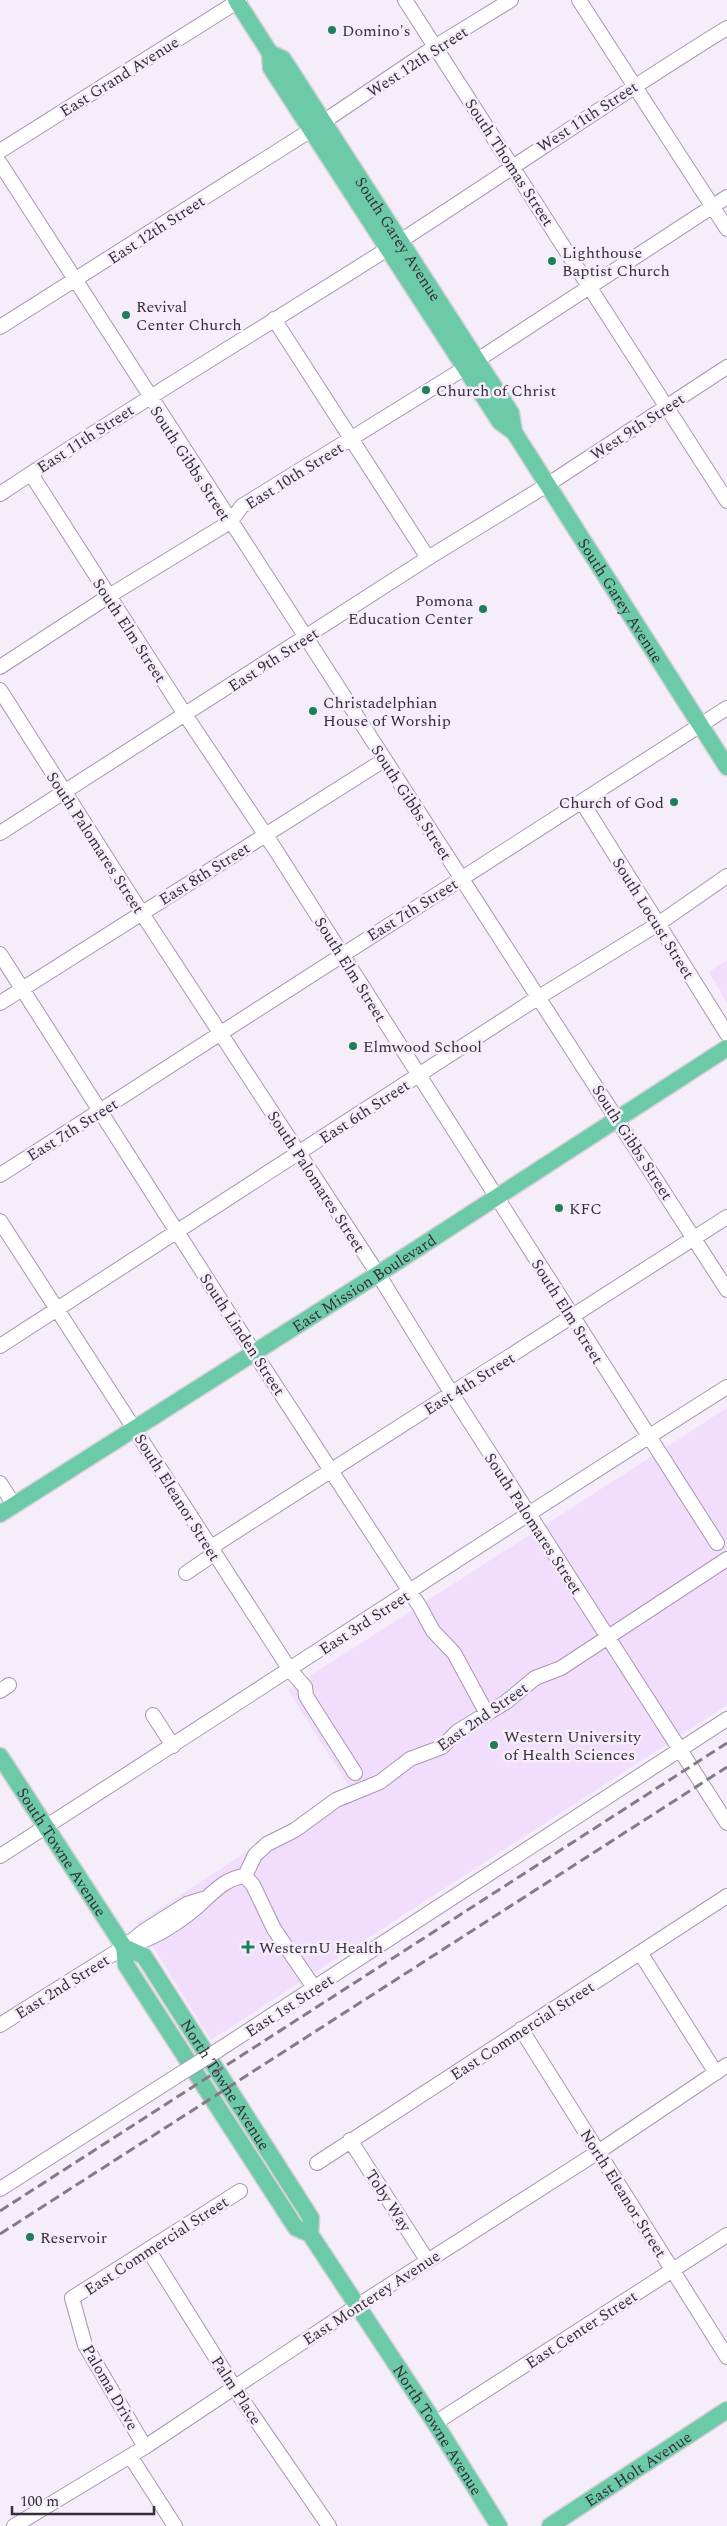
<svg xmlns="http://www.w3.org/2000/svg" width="727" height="2526" font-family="Spectral,serif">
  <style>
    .built { fill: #f1ddfc }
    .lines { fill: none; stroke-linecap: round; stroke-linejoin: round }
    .minor-casing { stroke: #a895b3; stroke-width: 16 }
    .major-casing { stroke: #d3d1d4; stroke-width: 19 }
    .minor { stroke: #fff; stroke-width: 14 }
    .major { stroke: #6ccaa8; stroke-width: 16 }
    .rail { stroke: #847b88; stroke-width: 3; stroke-dasharray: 10 5; stroke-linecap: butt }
    .minor-bridge-casing { stroke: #a895b3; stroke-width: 16; stroke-linecap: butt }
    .minor-bridge { stroke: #fff; stroke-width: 14 }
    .poi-dot { fill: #1f7e55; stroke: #f6edfb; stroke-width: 2 }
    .labels { text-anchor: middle; stroke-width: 5; stroke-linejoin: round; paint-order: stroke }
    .poi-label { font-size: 16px; fill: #362e3a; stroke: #f6edfb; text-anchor: start }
    .street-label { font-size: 16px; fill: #362e3a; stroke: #f6edfb }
  </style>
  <rect width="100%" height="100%" fill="#f6edfb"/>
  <path class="built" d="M727 960V1003L709 972Z
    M727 1408V1705L211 2040 138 1923 348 1785 288 1690Z"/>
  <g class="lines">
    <defs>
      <path id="minor" d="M405 0 727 501
        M579 0 727 229
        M323 122 436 46 511 0
        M0 151 240 0
        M0 163 727 1290
        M274 319 428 558
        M0 327 311 130
        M476 361 727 197
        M31 474 186 716 275 849 717 1543
        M0 494C131 406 267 326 400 241 509 171 616 96 727 28
        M0 667 109 596 230 522 242 506 465 368
        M0 690 141 912 378 1274 452 1394 727 1823
        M582 802 727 1034
        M0 833 428 558 547 485 727 367
        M0 954 253 1351 420 1607 433 1631 454 1653 486 1712
        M0 1003 384 760
        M0 1175 727 708
        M0 1221 290 1670 305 1687 306 1696 355 1773
        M0 1346 539 997 658 924 727 876
        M0 1483 14 1505
        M210 1548 727 1217
        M186 1573 214 1554
        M0 1691 9 1685
        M153 1715 173 1746
        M0 1856C243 1701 483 1541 727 1387
        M245 1876 255 1855 267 1844 295 1830 336 1800 380 1782 410 1759 442 1747 458 1731 506 1702 535 1678 561 1668 727 1559
        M245 1876 253 1885 274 1929 315 1989
        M130 1945C153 1939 172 1927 191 1912 208 1899 222 1878 245 1876
        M641 1954 716 2073
        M0 2025 124 1947 144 1931 187 1904 203 1899
        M521 2029 727 2357
        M220 2049 727 1719
        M350 2140 427 2260
        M317 2163 727 1896
        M0 2189 180 2074
        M149 2251 243 2401 329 2526
        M435 2423 727 2235
        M145 2447 85 2345 72 2298 240 2191
        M130 2456 175 2526
        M14 2526 145 2447 357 2306 598 2152 727 2065"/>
      <g id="major">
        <path d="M236 0 270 53 271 68 500 422 514 432"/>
        <path id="s1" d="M270 53 283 59 511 413 514 432 727 767"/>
        <path id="s2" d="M0 1514 378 1274 727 1048"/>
        <path id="s3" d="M0 1756 124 1947 126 1965 296 2228 310 2234 435 2423 499 2526"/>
        <path id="s4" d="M124 1947 144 1956 311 2218 310 2234"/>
        <path id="s5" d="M550 2526 727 2410"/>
      </g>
    </defs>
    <use href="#minor" class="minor-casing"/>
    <use href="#major" class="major-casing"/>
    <use href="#minor" class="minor"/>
    <use href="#major" class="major"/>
    <path class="rail" d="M0 2211 727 1743
      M0 2234 727 1767"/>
    <defs>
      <path id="minor-bridge" d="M180 2074 220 2049"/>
    </defs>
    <use href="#minor-bridge" class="minor-bridge-casing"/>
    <use href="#minor-bridge" class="minor-bridge"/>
  </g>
  <g class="poi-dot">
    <circle cx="332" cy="30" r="5"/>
    <circle cx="552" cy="261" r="5"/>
    <circle cx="126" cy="315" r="5"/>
    <circle cx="426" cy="390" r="5"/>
    <circle cx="483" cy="609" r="5"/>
    <circle cx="313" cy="711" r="5"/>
    <circle cx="674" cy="802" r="5"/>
    <circle cx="353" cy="1046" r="5"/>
    <circle cx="559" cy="1208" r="5"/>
    <circle cx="494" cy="1745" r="5"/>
    <path d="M245.5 1939.5h5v5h5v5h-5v5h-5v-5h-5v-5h5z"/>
    <circle cx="30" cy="2237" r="5"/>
  </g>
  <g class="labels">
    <g class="poi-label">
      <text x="342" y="36">Domino's</text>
      <text x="562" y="258">Lighthouse<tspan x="562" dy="18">Baptist Church</tspan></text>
      <text x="136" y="312">Revival<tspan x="136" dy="18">Center Church</tspan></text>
      <text x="436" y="396">Church of Christ</text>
      <text x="473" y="606" text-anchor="end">Pomona<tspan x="473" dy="18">Education Center</tspan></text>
      <text x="323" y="708">Christadelphian<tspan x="323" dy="18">House of Worship</tspan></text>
      <text x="664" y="808" text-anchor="end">Church of God</text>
      <text x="363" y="1052">Elmwood School</text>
      <text x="569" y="1214">KFC</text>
      <text x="504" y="1742">Western University<tspan x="504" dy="18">of Health Sciences</tspan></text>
      <text x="259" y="1953">WesternU Health</text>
      <text x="40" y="2243">Reservoir</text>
    </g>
    <g class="street-label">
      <text transform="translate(417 61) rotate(-33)" y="6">West 12th Street</text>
      <text transform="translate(119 76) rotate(-32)" y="6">East Grand Avenue</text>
      <text transform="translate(587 116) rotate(-33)" y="6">West 11th Street</text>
      <text transform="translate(510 162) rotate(57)" y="6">South Thomas Street</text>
      <text transform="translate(156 229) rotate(-33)" y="6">East 12th Street</text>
      <text dy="6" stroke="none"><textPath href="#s1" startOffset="228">South Garey Avenue</textPath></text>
      <text transform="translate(637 426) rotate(-33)" y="6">West 9th Street</text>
      <text transform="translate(85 438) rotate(-33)" y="6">East 11th Street</text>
      <text transform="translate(191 463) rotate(57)" y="6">South Gibbs Street</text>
      <text transform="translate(294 475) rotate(-32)" y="6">East 10th Street</text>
      <text dy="6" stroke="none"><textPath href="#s1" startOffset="654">South Garey Avenue</textPath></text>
      <text transform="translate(130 630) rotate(57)" y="6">South Elm Street</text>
      <text transform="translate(273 659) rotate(-33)" y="6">East 9th Street</text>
      <text transform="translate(412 802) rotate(57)" y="6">South Gibbs Street</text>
      <text transform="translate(96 842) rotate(57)" y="6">South Palomares Street</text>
      <text transform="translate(204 873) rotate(-32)" y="6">East 8th Street</text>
      <text transform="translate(412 909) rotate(-32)" y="6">East 7th Street</text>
      <text transform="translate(654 918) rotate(58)" y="6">South Locust Street</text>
      <text transform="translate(351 969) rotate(58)" y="6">South Elm Street</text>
      <text transform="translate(364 1111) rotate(-33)" y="6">East 6th Street</text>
      <text transform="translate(72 1129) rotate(-32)" y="6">East 7th Street</text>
      <text transform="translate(633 1142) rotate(57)" y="6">South Gibbs Street</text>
      <text transform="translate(317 1181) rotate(57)" y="6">South Palomares Street</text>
      <text dy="6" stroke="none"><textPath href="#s2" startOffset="431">East Mission Boulevard</textPath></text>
      <text transform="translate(568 1311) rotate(58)" y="6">South Elm Street</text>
      <text transform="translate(243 1334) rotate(57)" y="6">South Linden Street</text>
      <text transform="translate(469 1383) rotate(-32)" y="6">East 4th Street</text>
      <text transform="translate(178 1497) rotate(58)" y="6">South Eleanor Street</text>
      <text transform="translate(534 1523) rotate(57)" y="6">South Palomares Street</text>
      <text transform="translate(364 1622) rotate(-33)" y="6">East 3rd Street</text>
      <text transform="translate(482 1716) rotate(-35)" y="6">East 2nd Street</text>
      <text dy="6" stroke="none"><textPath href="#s3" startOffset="114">South Towne Avenue</textPath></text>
      <text transform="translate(62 1986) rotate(-32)" y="6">East 2nd Street</text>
      <text transform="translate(289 2005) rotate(-33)" y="6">East 1st Street</text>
      <text transform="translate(522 2030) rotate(-33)" y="6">East Commercial Street</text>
      <text dy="6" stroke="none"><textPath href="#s4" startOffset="174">North Towne Avenue</textPath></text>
      <text transform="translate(624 2193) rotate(58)" y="6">North Eleanor Street</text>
      <text transform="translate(389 2200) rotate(57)" y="6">Toby Way</text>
      <text transform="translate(156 2245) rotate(-33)" y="6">East Commercial Street</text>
      <text transform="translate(371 2297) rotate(-33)" y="6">East Monterey Avenue</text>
      <text transform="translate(581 2329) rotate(-33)" y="6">East Center Street</text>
      <text transform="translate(111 2387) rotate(60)" y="6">Paloma Drive</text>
      <text transform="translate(237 2390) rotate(57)" y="6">Palm Place</text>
      <text dy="6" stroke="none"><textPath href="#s3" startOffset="808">North Towne Avenue</textPath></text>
      <text dy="6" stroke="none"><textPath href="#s5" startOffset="105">East Holt Avenue</textPath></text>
    </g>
  </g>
  <path d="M12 2506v8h142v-8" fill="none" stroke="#362e3a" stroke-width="2.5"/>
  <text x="20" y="2506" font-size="15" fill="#362e3a" stroke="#f6edfb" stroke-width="4" paint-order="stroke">100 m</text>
</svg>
